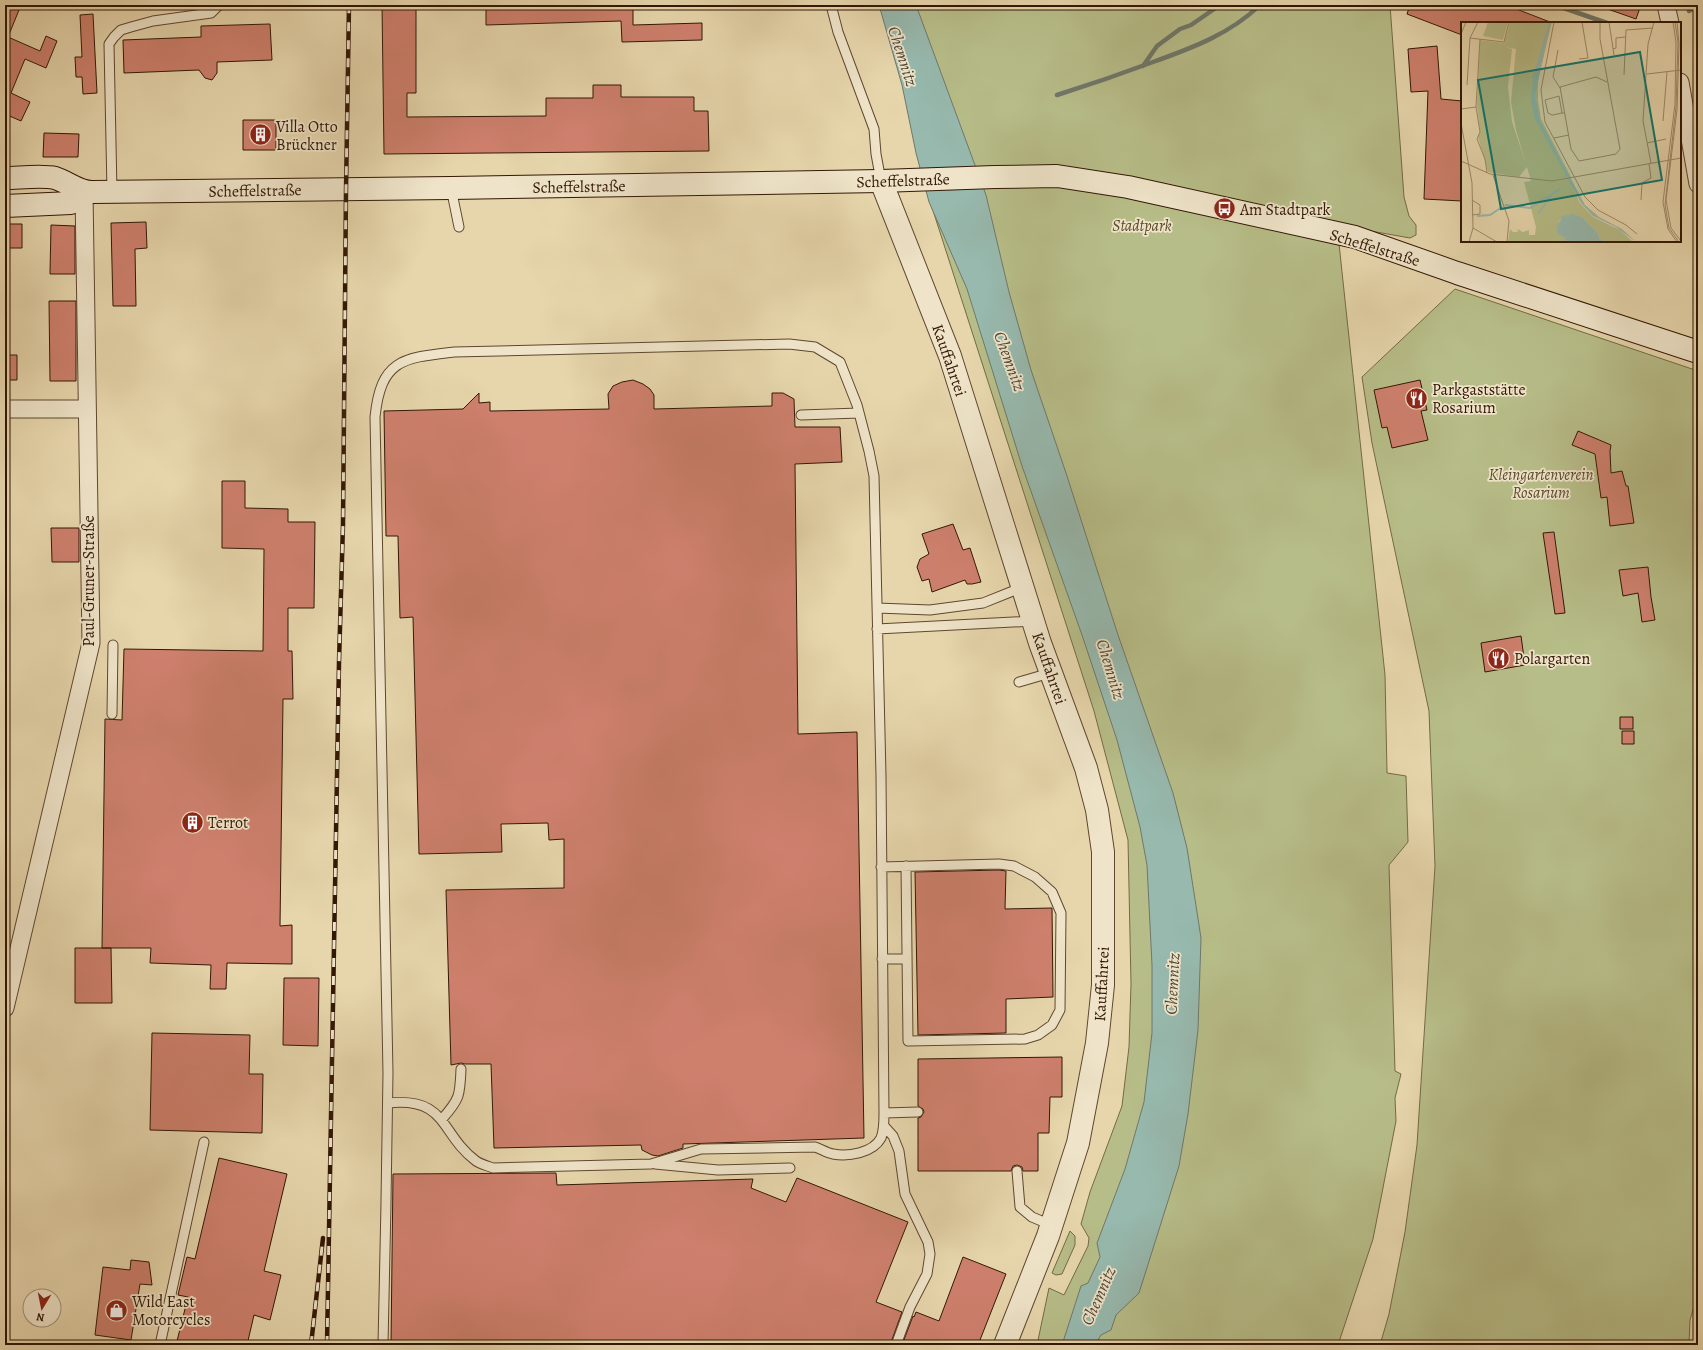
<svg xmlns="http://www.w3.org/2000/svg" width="1703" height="1350" font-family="Alegreya,serif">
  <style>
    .green { fill: #b7bd88; stroke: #746a46 }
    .water { fill: #97b9ae; stroke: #6f786a }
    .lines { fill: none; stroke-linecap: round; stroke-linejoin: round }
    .stream { stroke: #6f786a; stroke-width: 4.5 }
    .building { fill: #ce806d; stroke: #321705 }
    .service-casing { stroke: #5f472f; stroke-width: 11 }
    .minor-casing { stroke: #5f472f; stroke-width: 19 }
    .tertiary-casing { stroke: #5f472f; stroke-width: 24 }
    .secondary-casing { stroke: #321705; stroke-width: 24 }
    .service { stroke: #efe4c9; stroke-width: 9 }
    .minor { stroke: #efe4c9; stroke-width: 17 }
    .tertiary { stroke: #efe4c9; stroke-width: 22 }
    .secondary { stroke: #efe4c9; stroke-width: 22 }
    .rail-casing { stroke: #321705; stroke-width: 4.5 }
    .rail { stroke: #efe4c9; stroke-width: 3; stroke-dasharray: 9; stroke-linecap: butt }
    .labels { text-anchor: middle; stroke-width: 3.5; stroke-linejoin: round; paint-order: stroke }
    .poi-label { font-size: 16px; fill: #321705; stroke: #efe4c9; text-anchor: start }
    .street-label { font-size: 16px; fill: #321705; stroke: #efe4c9 }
    .park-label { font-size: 16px; font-style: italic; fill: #5a492c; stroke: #efe4c9 }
    .water-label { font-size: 17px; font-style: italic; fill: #504838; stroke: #efe4c9 }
    .inset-river { fill: none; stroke: #97b9ae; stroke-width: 2 }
    .inset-road { fill: none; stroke: #9f8a69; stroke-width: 1 }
    .view { fill: #0f766e; fill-opacity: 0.15; stroke: #0f766e; stroke-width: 2 }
    .inset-edge { fill: none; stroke: #321705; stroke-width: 2 }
  </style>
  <rect width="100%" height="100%" fill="#e7d6ac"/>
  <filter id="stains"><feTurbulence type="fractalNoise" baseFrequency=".005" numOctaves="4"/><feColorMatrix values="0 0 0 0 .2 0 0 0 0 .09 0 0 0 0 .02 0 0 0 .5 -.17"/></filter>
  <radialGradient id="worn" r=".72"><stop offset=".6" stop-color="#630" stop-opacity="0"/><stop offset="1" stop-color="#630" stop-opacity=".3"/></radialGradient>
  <path class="green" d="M907 5H1390L1404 197 1409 216 1416 225V235L1410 238 1337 225 1385 675 1387 773 1406 776 1408 842 1389 865 1395 1071 1401 1074 1395 1098 1396 1121 1373 1239 1338 1345H1037L1049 1288 1064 1295 1088 1246 1089 1238 1081 1224 1090 1192 1122 1106 1129 1047 1131 984 1128 840 1094 711 928 195Z
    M1455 289 1698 371V1294L1690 1320 1689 1345H1380L1389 1314 1405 1232 1417 1145 1435 866 1429 711 1372 443 1362 377Z
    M1070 1231 1075 1236V1245L1062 1274 1056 1275 1052 1273Z"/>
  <path class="water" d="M879 5H916L986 195 1009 292 1031 370 1066 473 1118 635 1173 793 1187 848 1201 938 1198 1030 1188 1114 1179 1166 1139 1293 1116 1315 1111 1330 1101 1335 1095 1345H1062L1081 1286 1088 1283 1100 1257 1097 1243 1125 1169 1144 1102 1152 1033V965L1147 865 1140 827 1117 740 1082 635 1022 466 967 289 929 202 916 153 902 85Z"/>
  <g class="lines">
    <path class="stream" d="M1555 5 1607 23
      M1689 11 1698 6
      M1143 66 1157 46 1180 29 1191 25 1220 5
      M1057 95C1089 85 1121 74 1153 62 1192 48 1230 34 1260 5"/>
  </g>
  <path class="building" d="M5 5H21L8 37 40 51 46 36 57 41 46 68 25 59 11 93 30 102 21 121 5 114Z
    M382 5H416V93H407V117L546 116V98H593V85H621V97H694V111H708L709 151 384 154Z
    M486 5H633V25L702 23V40L622 42 621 21 486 25Z
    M1410 5H1506L1550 22 1462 23V35L1407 14Z
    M1602 5H1641L1636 19 1602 7Z
    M93 14 97 93 83 94 82 77H76L75 57H82L80 15Z
    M270 24 272 60 217 62V73L212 80 205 78 199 70 124 73 123 40 201 37V26Z
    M1437 46 1441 99 1462 101V201L1424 199 1428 91 1411 92 1408 49Z
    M243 120H276V150H243Z
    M44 133 79 134 78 157H43Z
    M146 222 147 248 135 249 136 306H113L111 223Z
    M5 224H22V248H5Z
    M51 225 75 226V274H50Z
    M49 301H76V381H50Z
    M5 355H17V380H5Z
    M633 380 643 384 650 389 654 395V409L772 406V393H783L794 399 795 427H840L842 462 795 464 798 734 857 732 864 1138 683 1144V1148L658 1156 652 1155 642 1150 641 1145 494 1148 491 1064H465L461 1063 451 1065 446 890 564 888V839L549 840 548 823 501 824 502 852 419 854 413 617 400 618 398 536H386L384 411 463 409 479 393V403L490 402V411L609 409 608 394 613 386 622 382Z
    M1420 380 1427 410 1421 411 1428 440 1392 448 1387 427 1382 428 1374 390Z
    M1578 431 1611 445 1610 451 1611 473 1622 471 1626 486H1628L1634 523 1610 526 1607 497 1601 498 1595 454 1572 445Z
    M222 481H245V508L288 509V522H315L314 608H288V651H292L293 699H283L280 926 292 925V964L227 963 226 989H210L211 965 150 963 151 948H102L105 719 122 720 124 649 263 651 264 549 222 548Z
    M953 524 963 550 970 548 981 582 972 584H967L965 580 932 592 929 579 922 581 917 567 920 559 929 554 922 534Z
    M51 528H79V562H52Z
    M1554 532 1565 613 1555 614 1543 533Z
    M1648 567 1651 597 1655 620 1642 622 1638 593 1623 596 1619 570Z
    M1521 636 1525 665 1485 672 1481 643Z
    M1620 717H1633V729H1620Z
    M1622 731H1634V744H1622Z
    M999 870 1006 871 1005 909 1052 908 1053 997 1006 999V1033L918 1035 915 872Z
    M75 948H111L112 1003H75Z
    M284 978H319L318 1046 283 1045Z
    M152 1033 250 1035 249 1074H263L262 1133 150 1130Z
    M1062 1057V1097H1050L1049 1133H1038V1171H1023L1022 1167 1017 1165 1013 1166 1011 1171H918V1118L921 1117 924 1112 923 1109 918 1106V1059Z
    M219 1158 287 1174 264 1271 281 1275 270 1320 254 1315 247 1345H176L188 1297 178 1295 187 1257 195 1259Z
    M556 1173 557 1185 753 1179 751 1188 786 1202 797 1178 908 1222 876 1302 902 1312 890 1345H391L393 1174Z
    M963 1257 1006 1274 978 1345H902L913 1316 914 1317 916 1312 939 1321Z
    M131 1260 149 1262 152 1285 140 1284 131 1340 95 1335 103 1267 130 1270Z"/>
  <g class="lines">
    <defs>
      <path id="service" d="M831 5 838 32 874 129 876 154 881 181
        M451 188 459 227
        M112 192 109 44 114 37 121 30 131 27 153 21 211 13 219 5
        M801 415 859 413
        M877 608 930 610 983 603 1023 587
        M877 629 1034 621
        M1019 682 1050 673
        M112 714 113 645
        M881 867 999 864 1014 866 1035 877 1052 892 1061 913 1060 1010 1052 1025 1038 1035 1025 1039 908 1041 906 866
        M882 959H907
        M884 1113 918 1112
        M442 1119C460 1099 460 1095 461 1069
        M884 1126 893 1136 899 1151 905 1194 928 1242 930 1254 927 1274 910 1307 896 1345
        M655 1164 718 1170 790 1168
        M1017 1171 1020 1207 1032 1217 1051 1225
        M160 1345 204 1142
        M383 1345C385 1254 387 1164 388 1073L375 417C381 359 403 358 454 352L789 344 815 347 840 362 857 405 869 451 874 476 881 776 884 1113C884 1121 884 1131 881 1138 873 1153 848 1157 833 1154 827 1153 821 1149 815 1147L701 1149 651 1164 493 1168C488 1166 480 1164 476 1161 439 1133 448 1097 388 1103"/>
      <path id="minor" d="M1666 5 1670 23
        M1680 82 1698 184
        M5 409H87
        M5 1008 91 643 84 192"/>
      <path id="tertiary" d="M881 181 950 356 1040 643 1086 768 1097 810 1103 852V985L1097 1043 1078 1143 1048 1236 1005 1345"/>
      <path id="secondary" d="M5 178C18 178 43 175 55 178 68 182 78 192 92 192L451 188 881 181 995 177 1057 176 1128 187 1355 237 1457 273 1698 352
        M5 206 71 203 84 192"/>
    </defs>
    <use href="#service" class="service-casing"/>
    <use href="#minor" class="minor-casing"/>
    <use href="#tertiary" class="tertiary-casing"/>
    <use href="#secondary" class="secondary-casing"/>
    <use href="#service" class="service"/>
    <use href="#minor" class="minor"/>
    <use href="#tertiary" class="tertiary"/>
    <use href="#secondary" class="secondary"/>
    <defs>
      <path id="rail" d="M311 1345 323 1238
        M327 1345 339 662 343 524 346 190 349 5"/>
    </defs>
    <use href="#rail" class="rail-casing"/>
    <use href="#rail" class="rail"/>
  </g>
  <defs>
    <symbol id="building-disc" viewBox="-11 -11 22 22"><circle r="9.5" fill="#8f2418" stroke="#efe4c9"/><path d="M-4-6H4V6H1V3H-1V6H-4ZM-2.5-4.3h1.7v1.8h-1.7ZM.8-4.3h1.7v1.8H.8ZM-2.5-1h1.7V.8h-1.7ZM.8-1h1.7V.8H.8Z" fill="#fff"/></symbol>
    <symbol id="bus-disc" viewBox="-11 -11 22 22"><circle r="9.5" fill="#8f2418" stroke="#efe4c9"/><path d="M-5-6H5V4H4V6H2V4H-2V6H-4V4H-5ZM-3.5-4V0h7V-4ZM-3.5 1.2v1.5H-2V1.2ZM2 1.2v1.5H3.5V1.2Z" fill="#fff"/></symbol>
    <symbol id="restaurant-disc" viewBox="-11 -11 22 22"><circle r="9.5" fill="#8f2418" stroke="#efe4c9"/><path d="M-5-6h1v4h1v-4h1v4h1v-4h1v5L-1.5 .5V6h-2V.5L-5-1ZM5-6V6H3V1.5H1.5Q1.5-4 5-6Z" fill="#fff"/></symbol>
    <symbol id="shop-disc" viewBox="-11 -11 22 22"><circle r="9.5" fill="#8f2418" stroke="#efe4c9"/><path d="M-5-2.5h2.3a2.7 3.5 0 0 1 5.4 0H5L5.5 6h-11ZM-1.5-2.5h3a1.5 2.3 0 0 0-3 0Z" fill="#fff"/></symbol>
  </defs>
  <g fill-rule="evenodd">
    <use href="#building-disc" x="248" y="122" width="25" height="25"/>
    <use href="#bus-disc" x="1212" y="196" width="25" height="25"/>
    <use href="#restaurant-disc" x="1404" y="386" width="25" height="25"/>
    <use href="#restaurant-disc" x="1486" y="646" width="25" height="25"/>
    <use href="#building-disc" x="180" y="810" width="25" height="25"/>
    <use href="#shop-disc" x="104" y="1298" width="25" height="25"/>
  </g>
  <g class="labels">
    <g class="poi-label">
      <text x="276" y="132">Villa Otto<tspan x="276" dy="18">Brückner</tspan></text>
      <text x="1240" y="215">Am Stadtpark</text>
      <text x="1432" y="395">Parkgaststätte<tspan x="1432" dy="18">Rosarium</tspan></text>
      <text x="1514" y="664">Polargarten</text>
      <text x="208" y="828">Terrot</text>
      <text x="132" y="1307">Wild East<tspan x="132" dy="18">Motorcycles</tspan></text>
    </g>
    <g class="street-label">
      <text transform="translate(903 180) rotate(-2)" y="6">Scheffelstraße</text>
      <text transform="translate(579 186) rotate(-1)" y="6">Scheffelstraße</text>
      <text transform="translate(255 190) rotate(-1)" y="6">Scheffelstraße</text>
      <text transform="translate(1375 247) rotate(17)" y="6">Scheffelstraße</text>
      <text transform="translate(950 360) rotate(71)" y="6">Kauffahrtei</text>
      <text transform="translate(88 581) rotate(-90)" y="6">Paul-Gruner-Straße</text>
      <text transform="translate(1050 668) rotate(71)" y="6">Kauffahrtei</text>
      <text transform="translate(1101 984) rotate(-87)" y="6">Kauffahrtei</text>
    </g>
    <g class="park-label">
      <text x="1142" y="231">Stadtpark</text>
      <text x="1541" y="480">Kleingartenverein<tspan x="1541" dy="18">Rosarium</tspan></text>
    </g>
    <g class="water-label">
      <text transform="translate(903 56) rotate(72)" y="6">Chemnitz</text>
      <text transform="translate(1010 361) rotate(70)" y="6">Chemnitz</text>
      <text transform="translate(1111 669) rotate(73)" y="6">Chemnitz</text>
      <text transform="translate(1172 984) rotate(-87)" y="6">Chemnitz</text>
      <text transform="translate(1098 1296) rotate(-66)" y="6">Chemnitz</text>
    </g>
  </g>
  <g transform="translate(1461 22)">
    <rect width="220" height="220" fill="#e7d6ac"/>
    <path d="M27 0H47L42 18 22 14ZM49 0H91L77 58V78L80 97 110 155 108 158 119 181 132 195 159 208 172 220H145L139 217 136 210 123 197H99L98 202 105 220H47L49 207 52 210H57L56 207 62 210 68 208V213H74L75 205 63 160 70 159 55 108 50 80 55 27 44 25 51 27 47 65 51 100 66 145 58 155 27 150 17 115 19 110 16 84 19 18 43 21Z" fill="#b7bd88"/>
    <path d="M88 0H90L74 73 79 99 124 183 138 195 161 207 175 220 155 205 132 194 120 181 74 97 70 80 72 54ZM112 192 123 197 136 210 139 217 145 220H105L103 215 97 212 96 206 101 194Z" fill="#97b9ae"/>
    <path class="inset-river" d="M44 183 69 186 99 167M77 192 91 172M16 194 29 193 41 185"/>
    <path class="inset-road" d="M93 0 80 68 84 100 124 175 137 188 165 203 176 212M139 0V17L159 127 155 132 118 139 110 127 99 65 135 55 146 60M148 0 153 33M212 0 215 20 214 82 202 180 207 207 216 220M214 0 217 20 215 85 204 183 208 206 218 220M216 0 218 22 216 88 205 178 210 206 220 219M0 12 5 0M9 16 43 20 48 0M19 17 15 85 19 110 16 117 24 137 26 151M152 27 155 26V16L164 15M97 28 92 55 99 66M118 37 127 36 121 0M186 52 220 48M163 53 165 8 192 6M6 63 9 16 17 0M0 87 15 85M101 91 98 74 84 78 87 91 91 93H92L101 91H103M202 99 206 50M0 101 11 161 12 206 8 220M93 116 108 113M186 121 205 117M0 139 29 152 91 159 220 136M190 141 182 99 187 22 193 0M32 153 48 199 46 220M11 178 19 183V192L11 193M180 178 181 161 190 156 188 142M12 206 36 220"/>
    <path class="view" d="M179 30 201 158 40 187 17 58Z"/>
    <rect width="220" height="220" class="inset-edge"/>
  </g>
  <rect width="1703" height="1350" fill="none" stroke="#e7d6ac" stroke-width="20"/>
  <rect x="6" y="6" width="1691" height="1338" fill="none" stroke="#321705" stroke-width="2"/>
  <rect x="10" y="10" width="1683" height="1330" fill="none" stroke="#321705"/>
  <g transform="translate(42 1308) rotate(190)"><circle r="19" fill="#efe4c9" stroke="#a3927b"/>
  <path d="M0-3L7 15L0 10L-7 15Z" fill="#8f2418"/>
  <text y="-6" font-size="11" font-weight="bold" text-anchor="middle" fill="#321705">N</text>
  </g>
  <rect width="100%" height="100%" filter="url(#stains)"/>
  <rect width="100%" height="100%" fill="url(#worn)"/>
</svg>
